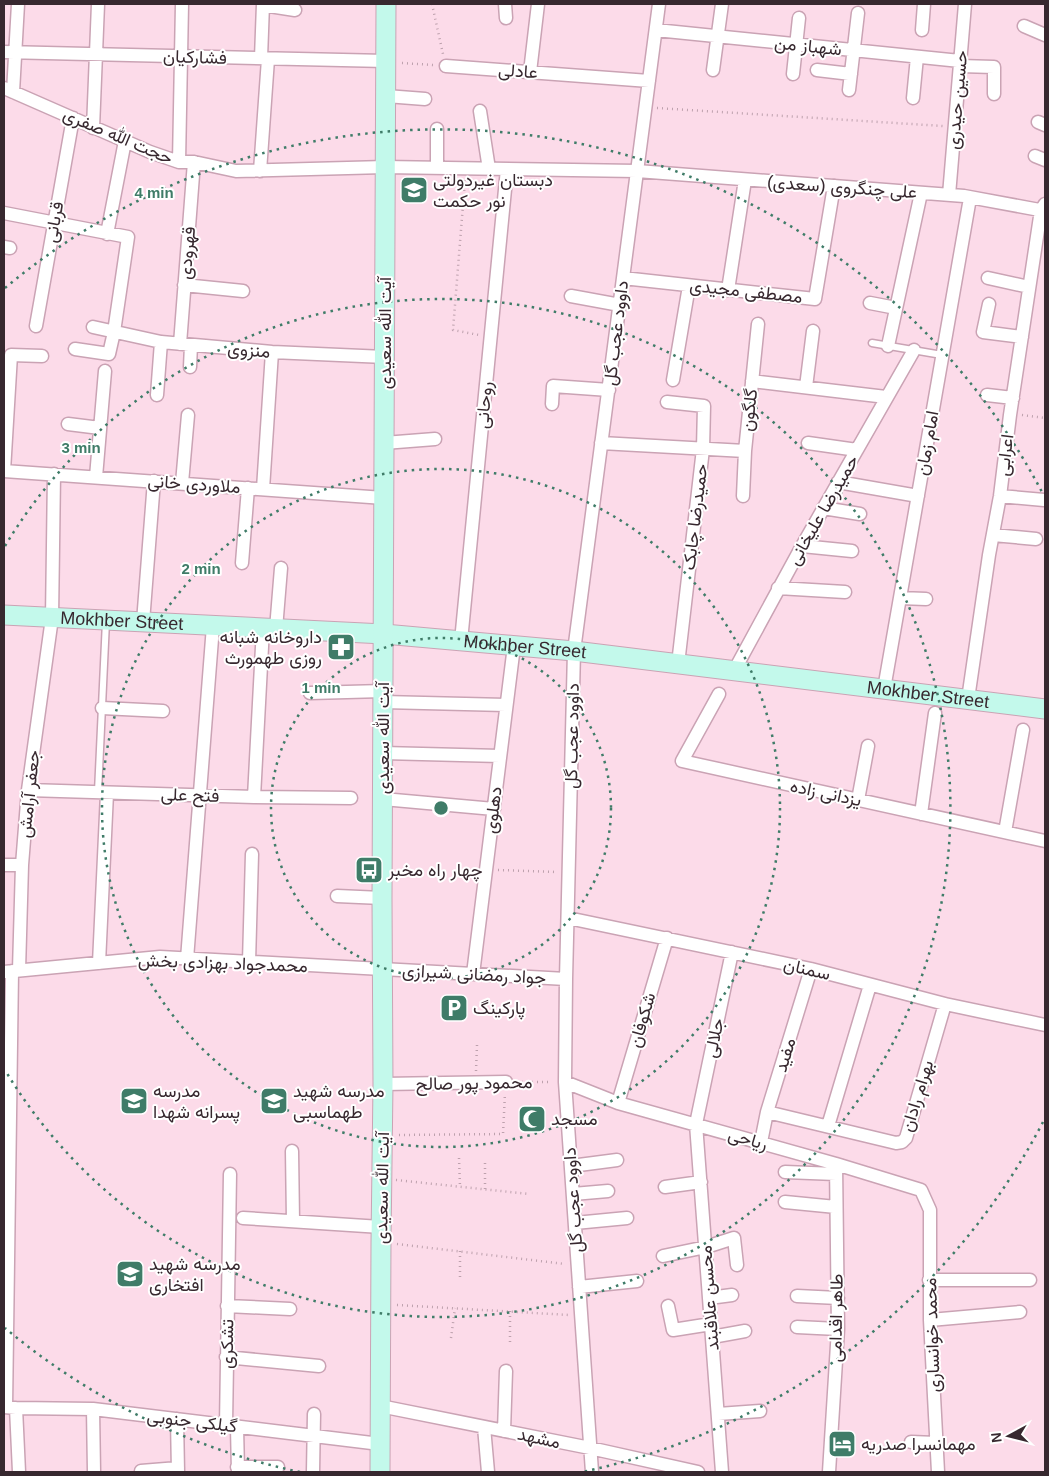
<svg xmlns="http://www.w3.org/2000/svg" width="1049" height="1476" font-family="Arial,Vazirmatn,sans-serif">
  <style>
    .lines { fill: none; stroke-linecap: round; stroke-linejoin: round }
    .service-casing { stroke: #caa3b4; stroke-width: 9 }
    .minor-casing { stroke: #caa3b4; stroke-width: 15 }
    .secondary-casing { stroke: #caa3b4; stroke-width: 21 }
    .path { stroke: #bda1ad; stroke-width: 2.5; stroke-dasharray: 1 4; stroke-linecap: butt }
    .service { stroke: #fff; stroke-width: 6 }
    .minor { stroke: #fff; stroke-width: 12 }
    .secondary { stroke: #c3f9eb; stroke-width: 19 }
    .ring { fill: none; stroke: #3f7c68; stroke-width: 2.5; stroke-dasharray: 2.5 5 }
    .labels { text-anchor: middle; stroke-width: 4; stroke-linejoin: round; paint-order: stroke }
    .street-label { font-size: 18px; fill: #37282f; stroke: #fff }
    .poi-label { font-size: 18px; fill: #37282f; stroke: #fff; text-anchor: start }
    .centre { fill: #3f7c68; stroke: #fff; stroke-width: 2.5 }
    .ring-label { font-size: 15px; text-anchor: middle; font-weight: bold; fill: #3f7c68; stroke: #fff; stroke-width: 4; stroke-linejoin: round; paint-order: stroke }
  </style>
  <rect width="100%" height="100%" fill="#fcdbe9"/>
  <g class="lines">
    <defs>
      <path id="service" d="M872 343 942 355
        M98 792 106 621"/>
      <path id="minor" d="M505 4 506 18
        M263 5 295 10
        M1024 26 1045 35
        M656 30 960 61
        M922 30 924 4
        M4 52 386 61
        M261 58 263 4
        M446 66 649 81
        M960 66 994 67V94
        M713 70 722 4
        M817 70 851 74
        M530 72 538 4
        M793 74 799 18
        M4 88 150 152 179 162H194L236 171 385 167 637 171 964 196 1045 211
        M849 90 858 13
        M13 92 18 4
        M386 96 425 99
        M913 98 917 57
        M480 111 489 169
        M1038 122 1045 125
        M93 128 98 4
        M1035 156 1045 160
        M179 162 182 4
        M437 168V129
        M260 171 268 59
        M949 195 965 4
        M4 213 128 237 114 332 109 354 75 349
        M107 234 125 141
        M4 247 10 248
        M623 278 815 299 834 186
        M988 278 1029 287
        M184 285 243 291
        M728 290 745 180
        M571 296 620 305
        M870 303 896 308
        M989 304 983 332 1022 337
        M36 326 73 118
        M93 327 161 342 272 352 385 357
        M180 344 194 162
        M888 346 921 193
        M190 367 191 345
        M673 380 689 286
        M752 381 886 397
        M806 387 813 331
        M157 395 161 342
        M987 395 1013 398
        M667 402 704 406 703 449 678 664
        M552 404 553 386 609 390
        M68 424 100 428
        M384 443 435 439
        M601 443 745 451
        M808 443 857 450
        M4 471 384 498
        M4 471 11 355 42 356
        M96 477 105 371
        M838 482 918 496
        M182 483 188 415
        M263 489 272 352
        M743 496 745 451 758 324
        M1000 496 1044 500
        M823 508 860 514
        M993 535 1036 539
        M802 546 852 551
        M242 563 248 488
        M778 588 845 592
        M900 598 926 599
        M143 622 154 481
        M276 629 281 568
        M461 641 507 169
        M734 671 802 546 914 350
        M884 689 970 198
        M310 693 383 691
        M719 694 682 761 1045 841
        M968 699 989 555 1000 496 1010 415 1041 210 1045 204
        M383 702 506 705
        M102 708 163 711
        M383 753 500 756
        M28 790 254 797 351 798
        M254 797 263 628
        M383 799 494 809
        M858 800 868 746
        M921 814 935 713
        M1005 832 1023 730
        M4 865H22
        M337 896 382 898
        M568 918 811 969 945 1004 1045 1025
        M187 959 213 626
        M249 962 252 854
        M99 963 107 793
        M19 970 22 865 28 790 52 618 54 474
        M4 972 160 957 566 979
        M473 974 514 646
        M565 1082 618 1103 836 1164 921 1190 930 1210V1320L938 1472
        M383 1084 506 1082
        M618 1103 667 938
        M767 1112 896 1143 902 1142 906 1138 945 1004
        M828 1126 870 985
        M761 1142 767 1112 811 969
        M292 1151 293 1221
        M571 1166 617 1160
        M785 1172 836 1174
        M665 1187 701 1182
        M573 1194 608 1191
        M785 1202 836 1207
        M243 1218 381 1227
        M575 1223 627 1218
        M663 1256 706 1247 734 1238 737 1265
        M929 1280H1030
        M579 1287 637 1281
        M797 1296 838 1298
        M709 1298 732 1295
        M227 1306 290 1309
        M668 1306 673 1330 711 1324
        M930 1320 1020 1312
        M797 1327 838 1329
        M712 1337 745 1331
        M226 1357 319 1366
        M380 1406 590 1448 698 1472
        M4 1407 16 1408 93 1409 380 1444
        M6 1407 12 971
        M16 1408 19 1472
        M93 1409 94 1472
        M718 1414 760 1411
        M177 1419 178 1472
        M226 1425 230 1174
        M237 1427 238 1472
        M484 1427 488 1472
        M504 1431 506 1371
        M911 1442 936 1443
        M237 1467H278
        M142 1472 141 1471 178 1468
        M313 1472 314 1414
        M592 1472 565 1082 566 979 574 651 659 4
        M722 1472 696 1124 732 952
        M829 1472 838 1329 836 1164"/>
      <g id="secondary">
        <path id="s1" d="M4 615 384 634 574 651 1045 709"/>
        <path d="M380 1472 381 1242 383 1084 382 898 386 4"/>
      </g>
    </defs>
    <use href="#service" class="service-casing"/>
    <use href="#minor" class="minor-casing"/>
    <use href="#secondary" class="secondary-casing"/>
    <path class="path" d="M432 4 443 54
      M402 63 433 65
      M657 108 943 126
      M465 180 453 330 479 335
      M1022 415 1045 418
      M498 870 557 872
      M476 1071 477 1045
      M517 1082H551
      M399 1135 503 1134 505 1093
      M459 1158 460 1187
      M396 1180 529 1194
      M485 1189V1160
      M397 1244 565 1264
      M460 1251V1278
      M397 1305 569 1315
      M510 1311V1346
      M451 1338 455 1308"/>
    <use href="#service" class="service"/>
    <use href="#minor" class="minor"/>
    <use href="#secondary" class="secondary"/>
  </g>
  <g class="ring">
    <circle cx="441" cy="808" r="170"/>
    <circle cx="441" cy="808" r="339"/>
    <path d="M5 546A509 509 0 1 1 5 1070"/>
    <path d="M1043 1122A679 679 0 0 1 582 1472M300 1472A679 679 0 0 1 5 1328M5 288A679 679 0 0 1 1043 494"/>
  </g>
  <defs>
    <symbol id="school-square" viewBox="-11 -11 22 22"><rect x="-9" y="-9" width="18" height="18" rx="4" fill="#3f7c68" stroke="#fff"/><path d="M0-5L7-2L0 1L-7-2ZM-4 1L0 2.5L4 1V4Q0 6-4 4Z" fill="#fff"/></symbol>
    <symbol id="pharmacy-square" viewBox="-11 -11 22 22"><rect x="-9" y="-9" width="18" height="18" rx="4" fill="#3f7c68" stroke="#fff"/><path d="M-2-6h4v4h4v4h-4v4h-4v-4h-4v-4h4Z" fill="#fff"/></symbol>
    <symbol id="bus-square" viewBox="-11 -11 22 22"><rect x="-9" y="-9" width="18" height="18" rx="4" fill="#3f7c68" stroke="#fff"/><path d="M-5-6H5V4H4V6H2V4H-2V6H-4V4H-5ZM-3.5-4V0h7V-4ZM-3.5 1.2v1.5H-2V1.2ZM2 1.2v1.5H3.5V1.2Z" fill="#fff"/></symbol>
    <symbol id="parking-square" viewBox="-11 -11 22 22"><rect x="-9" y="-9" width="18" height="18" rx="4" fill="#3f7c68" stroke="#fff"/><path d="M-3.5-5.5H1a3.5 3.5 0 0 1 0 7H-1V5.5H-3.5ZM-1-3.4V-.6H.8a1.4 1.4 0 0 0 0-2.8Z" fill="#fff"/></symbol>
    <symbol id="mosque-square" viewBox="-11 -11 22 22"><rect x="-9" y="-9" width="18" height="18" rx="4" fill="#3f7c68" stroke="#fff"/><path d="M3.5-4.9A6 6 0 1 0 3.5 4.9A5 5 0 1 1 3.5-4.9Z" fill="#fff"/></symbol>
    <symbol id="hotel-square" viewBox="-11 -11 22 22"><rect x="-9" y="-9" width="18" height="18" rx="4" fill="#3f7c68" stroke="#fff"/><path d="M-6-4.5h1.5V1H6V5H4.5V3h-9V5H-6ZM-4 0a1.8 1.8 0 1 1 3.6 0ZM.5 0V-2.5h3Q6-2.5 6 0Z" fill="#fff"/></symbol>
  </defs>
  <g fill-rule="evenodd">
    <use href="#school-square" x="398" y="174" width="32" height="32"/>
    <use href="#pharmacy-square" x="325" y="631" width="32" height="32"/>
    <use href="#bus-square" x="353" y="854" width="32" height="32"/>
    <use href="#parking-square" x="438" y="992" width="32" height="32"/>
    <use href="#school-square" x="118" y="1085" width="32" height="32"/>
    <use href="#school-square" x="258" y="1085" width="32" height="32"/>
    <use href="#mosque-square" x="516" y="1103" width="32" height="32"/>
    <use href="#school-square" x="114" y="1258" width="32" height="32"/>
    <use href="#hotel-square" x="826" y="1428" width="32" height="32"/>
  </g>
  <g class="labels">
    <g class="street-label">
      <text transform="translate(808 46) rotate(6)" y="6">شهباز من</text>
      <text transform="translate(195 57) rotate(2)" y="6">فشارکیان</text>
      <text transform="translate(518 71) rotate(4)" y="6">عادلی</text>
      <text transform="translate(957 100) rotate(-85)" y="6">حسین حیدری</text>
      <text transform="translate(118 136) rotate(23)" y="6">حجت الله صفری</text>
      <text transform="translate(842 187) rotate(4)" y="6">علی چنگروی (سعدی)</text>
      <text transform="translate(54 222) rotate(-80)" y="6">قربانی</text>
      <text transform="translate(187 253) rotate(-85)" y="6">قهرودی</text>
      <text transform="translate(746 291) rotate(6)" y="6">مصطفی مجیدی</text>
      <text transform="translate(385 333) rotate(-90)" y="6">آیت الله سعیدی</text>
      <text transform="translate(616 333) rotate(-83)" y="6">داوود عجب گل</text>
      <text transform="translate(249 350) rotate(5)" y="6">منزوی</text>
      <text transform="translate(484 405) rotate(-85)" y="6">روحانی</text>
      <text transform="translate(749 410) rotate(-84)" y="6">گلگون</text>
      <text transform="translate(927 443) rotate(-80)" y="6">امام زمان</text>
      <text transform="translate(1005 455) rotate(-83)" y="6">اعرابی</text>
      <text transform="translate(194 484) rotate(4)" y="6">ملاوردی خانی</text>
      <text transform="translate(823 510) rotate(-60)" y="6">حمیدرضا علیخانی</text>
      <text transform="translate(695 517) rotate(-83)" y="6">حمیدرضا چابک</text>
      <text dy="6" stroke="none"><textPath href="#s1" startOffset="118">Mokhber Street</textPath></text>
      <text dy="6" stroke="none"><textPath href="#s1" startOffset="522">Mokhber Street</textPath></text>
      <text dy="6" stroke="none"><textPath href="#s1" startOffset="928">Mokhber Street</textPath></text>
      <text transform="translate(572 736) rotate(-89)" y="6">داوود عجب گل</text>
      <text transform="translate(383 738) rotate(-90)" y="6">آیت الله سعیدی</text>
      <text transform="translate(826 793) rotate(12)" y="6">یزدانی زاده</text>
      <text transform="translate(29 794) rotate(-84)" y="6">جعفر آرامش</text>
      <text transform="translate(190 795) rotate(2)" y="6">فتح علی</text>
      <text transform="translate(493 810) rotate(-83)" y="6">دهلوی</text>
      <text transform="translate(223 963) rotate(2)" y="6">محمدجواد بهزادی بخش</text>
      <text transform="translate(807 969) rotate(13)" y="6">سمنان</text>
      <text transform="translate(474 974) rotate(3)" y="6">جواد رمضانی شیرازی</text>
      <text transform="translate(642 1020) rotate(-74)" y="6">شکوفان</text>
      <text transform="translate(714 1038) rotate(-78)" y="6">جلالی</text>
      <text transform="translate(785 1055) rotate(-73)" y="6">مفید</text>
      <text transform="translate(474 1083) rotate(-1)" y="6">محمود پور صالح</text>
      <text transform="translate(917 1096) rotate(-73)" y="6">بهرام رادان</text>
      <text transform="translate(748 1139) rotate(16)" y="6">ریاحی</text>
      <text transform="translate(382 1188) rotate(-89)" y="6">آیت الله سعیدی</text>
      <text transform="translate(573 1200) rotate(-94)" y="6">داوود عجب گل</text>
      <text transform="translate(709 1298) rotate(-94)" y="6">محسن علاقبند</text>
      <text transform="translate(836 1318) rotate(-89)" y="6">طاهر اقدامی</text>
      <text transform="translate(932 1335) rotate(-92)" y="6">محمد خوانساری</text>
      <text transform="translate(227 1344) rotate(-89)" y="6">تشکری</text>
      <text transform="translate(192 1421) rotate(7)" y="6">گیلکی جنوبی</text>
      <text transform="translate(539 1438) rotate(12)" y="6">مشهد</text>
    </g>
    <g class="poi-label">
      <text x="433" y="186">دبستان غیردولتی<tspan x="433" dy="21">نور حکمت</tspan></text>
      <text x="322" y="643" text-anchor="end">داروخانه شبانه<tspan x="322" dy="21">روزی طهمورث</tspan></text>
      <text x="388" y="876">چهار راه مخبر</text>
      <text x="473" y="1014">پارکینگ</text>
      <text x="153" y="1097">مدرسه<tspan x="153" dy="21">پسرانه شهدا</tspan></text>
      <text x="293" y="1097">مدرسه شهید<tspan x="293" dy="21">طهماسبی</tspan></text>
      <text x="551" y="1125">مسجد</text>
      <text x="149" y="1270">مدرسه شهید<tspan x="149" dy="21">افتخاری</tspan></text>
      <text x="861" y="1450">مهمانسرا صدریه</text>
    </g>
  </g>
  <circle cx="441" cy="808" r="8" class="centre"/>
  <g class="ring-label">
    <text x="154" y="198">4 min</text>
    <text x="81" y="453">3 min</text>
    <text x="201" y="574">2 min</text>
    <text x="321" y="693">1 min</text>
  </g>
  <rect width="1049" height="1476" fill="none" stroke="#37282f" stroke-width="10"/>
  <g transform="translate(1009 1436) rotate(263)" stroke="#ffffff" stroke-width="4" paint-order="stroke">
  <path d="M0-4L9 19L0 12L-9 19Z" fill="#37282f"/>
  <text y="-8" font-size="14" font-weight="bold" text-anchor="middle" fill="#37282f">N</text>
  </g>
</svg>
